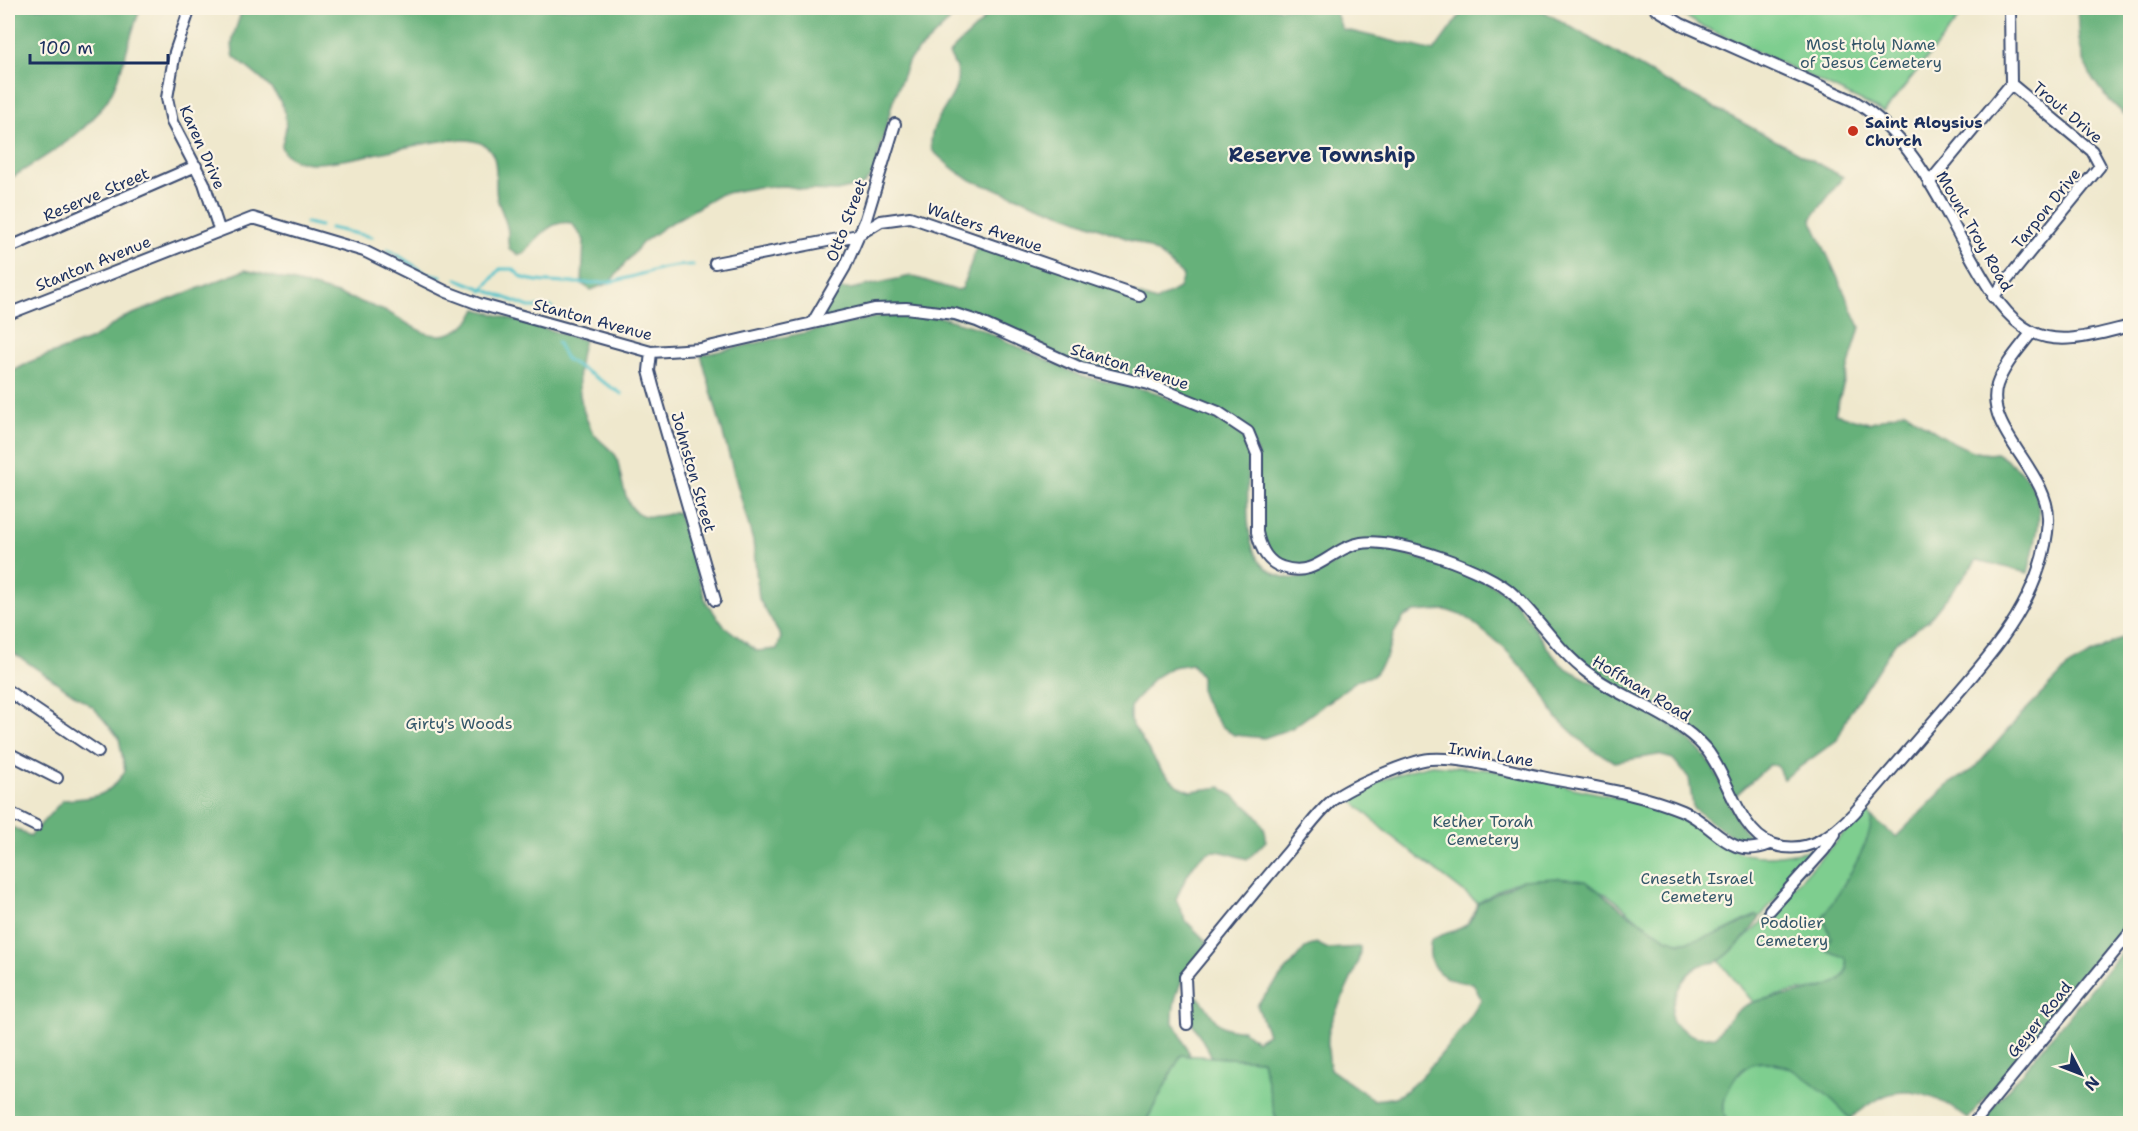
<svg xmlns="http://www.w3.org/2000/svg" width="2138" height="1131" font-family="'Shantell Sans',sans-serif">
  <style>
    .green { fill: #7ece8f; stroke: #4c7e76; stroke-width: 1.5 }
    .forest { fill: #66b17a; stroke: #40706c; stroke-width: 1.5 }
    .lines { fill: none; stroke-linecap: round; stroke-linejoin: round }
    .stream { stroke: #54c2cb; stroke-width: 3 }
    .minor-casing { stroke: #3b4b6f; stroke-width: 14 }
    .minor { stroke: #fff; stroke-width: 10 }
    .poi-dot { fill: #c8321e; stroke: #fcf5e5; stroke-width: 2 }
    .labels { text-anchor: middle; stroke-width: 4.5; stroke-linejoin: round; paint-order: stroke }
    .park-label { font-size: 16px; fill: #34576a; stroke: #fcf5e5 }
    .street-label { font-size: 16px; fill: #1b2f5e; stroke: #fcf5e5 }
    .poi-label { font-size: 16px; font-weight: bold; fill: #1b2f5e; stroke: #fcf5e5; text-anchor: start }
    .quarter-label { font-size: 20px; font-weight: bold; fill: #1b2f5e; stroke: #fcf5e5 }
  </style>
  <rect width="100%" height="100%" fill="#fcf5e5"/>
  <filter id="ink" filterUnits="userSpaceOnUse"><feTurbulence type="fractalNoise" baseFrequency=".0167" numOctaves="2"/><feDisplacementMap in="SourceGraphic" scale="12" xChannelSelector="R" yChannelSelector="G"/><feConvolveMatrix kernelMatrix="1 2 1 2 8 2 1 2 1" color-interpolation-filters="sRGB"/></filter>
  <filter id="wash" filterUnits="userSpaceOnUse"><feTurbulence type="fractalNoise" baseFrequency=".008" numOctaves="4" result="noise"/><feDisplacementMap in="SourceGraphic" scale="24" xChannelSelector="R" yChannelSelector="G"/><feGaussianBlur stdDeviation="1.35" result="paint"/><feColorMatrix in="noise" values="0 0 0 0 0 0 0 0 0 0 0 0 0 0 0 0 0 1.4 0 .05"/><feComposite in="paint" operator="in"/></filter>
  <g filter="url(#wash)">
    <rect width="100%" height="100%" fill="#efe8cd"/>
    <path class="green" d="M1689 8H1967L1884 112 1698 24 1683 15Z
      M1432 765 1491 770 1669 809C1696 819 1707 834 1731 848 1755 864 1796 852 1821 848L1760 917 1757 915C1733 925 1710 942 1683 942 1653 943 1630 908 1606 894 1599 890 1534 880 1524 881 1510 881 1490 896 1478 903L1391 836 1348 797C1375 782 1401 771 1432 765Z
      M1865 810C1870 815 1873 818 1873 826 1873 840 1833 902 1823 917L1831 937 1828 950 1845 956C1859 987 1814 989 1794 992 1780 994 1766 999 1753 1002L1719 961 1737 943 1755 929Z
      M1181 1055 1262 1060 1277 1123 1145 1124Z
      M1767 1062 1801 1072 1826 1092 1855 1123H1728C1717 1104 1729 1077 1748 1065 1752 1062 1761 1063 1767 1062Z"/>
    <path class="forest" d="M8 8H141C128 37 124 72 108 99 84 137 43 157 8 180Z
      M242 8H963L909 60 892 104 874 173 863 185 837 191 807 190 786 186 758 187 721 194 664 227 642 243 609 283 591 290 582 284 584 240 572 223C550 219 537 239 524 253L519 255 510 250C507 244 508 239 508 232 507 221 500 209 497 198 494 183 500 161 489 149 457 113 297 197 281 146 299 101 264 82 234 57 228 38 239 25 242 8Z
      M989 8H1334L1342 29 1434 51 1465 8H1538L1656 76 1843 177 1811 219 1860 327 1835 414 1869 423 1905 411C1927 426 1970 459 1996 453 2053 488 2041 517 2028 573L1977 560 1928 621 1895 643 1850 712 1837 740 1783 779 1777 766 1770 764 1734 797 1704 747 1590 675 1497 580 1400 545 1362 543 1311 568 1279 566 1260 544 1257 454 1248 432 1175 393 1081 368 977 321 906 308 813 322 831 289H851L911 276 955 290 962 289 979 240 1156 301 1179 288 1183 276 1162 256 1144 245 994 188C967 182 952 169 932 150 925 119 962 99 957 72 956 67 952 60 949 54 959 41 988 22 989 8Z
      M2078 8H2130V119C2091 87 2075 59 2078 8Z
      M245 270C293 281 341 293 387 312 405 320 420 336 441 335 456 334 471 323 477 309L584 340C575 368 577 402 591 429 596 440 609 446 616 456 618 460 619 468 620 473 629 515 636 523 678 512L706 602 724 626 757 651 777 649 781 637 759 599 753 541 701 355 881 316 940 317 978 328 1081 376 1151 391 1229 425 1242 436 1249 449C1249 478 1241 543 1262 564 1301 603 1334 551 1374 548 1390 547 1478 577 1494 586 1525 603 1536 638 1559 662 1566 670 1580 675 1590 681 1628 703 1678 723 1706 758 1726 782 1727 814 1750 836L1748 840C1728 839 1708 819 1693 808L1689 778 1673 759 1658 755 1615 762 1588 747 1556 717 1538 685 1504 648 1466 617 1446 610 1414 612 1404 617 1394 633 1386 658 1373 676 1359 679 1292 728 1264 738 1234 735 1220 725 1204 700 1201 692V676L1192 664 1172 667 1154 678 1130 707V721L1161 770 1177 785 1191 791 1221 787C1238 800 1268 817 1266 841L1248 859C1238 857 1225 851 1214 851 1195 852 1183 884 1176 899L1186 921 1208 943C1187 970 1172 988 1173 1023L1178 1029 1190 1056 1181 1055 1145 1123 8 1124V825L30 836 63 800C94 797 107 799 125 771L119 738 94 708 8 649V374L32 361 92 339 123 318Z
      M2130 633V923L1968 1119C1946 1102 1919 1086 1890 1094 1877 1097 1862 1111 1850 1118 1822 1088 1758 1026 1729 1089 1723 1101 1721 1111 1728 1123H1277L1262 1060 1212 1057 1192 1022 1188 993C1215 1000 1204 1031 1243 1030L1256 1041 1268 1034 1257 1005 1305 948 1316 943 1328 949 1360 947C1361 969 1335 1006 1329 1031 1326 1042 1329 1057 1330 1069L1374 1100C1381 1099 1391 1099 1397 1096 1418 1087 1471 1020 1481 999L1473 983C1446 983 1424 970 1431 940 1456 926 1469 935 1478 903L1522 880 1557 878 1586 881 1627 913 1666 938 1681 943 1721 933 1757 915 1760 917C1754 928 1729 957 1718 961 1712 964 1705 963 1699 966 1681 976 1669 1002 1672 1022 1689 1034 1693 1040 1715 1036 1728 1021 1732 1011 1751 1003 1774 993 1863 995 1845 957L1825 950 1831 937 1823 917C1837 896 1875 839 1871 817L1896 837 1949 784 1975 768 2020 716 2068 667Z
      M2130 942 2128 1123 1979 1124Z"/>
    <g class="lines">
      <path class="stream" d="M306 223 320 226
        M330 228 372 237
        M388 249 426 273 441 276
        M457 279 529 307H552
        M482 291 500 269H513C516 272 520 276 524 278 539 284 600 284 616 281 645 274 662 265 693 265
        M557 342 566 359 622 394"/>
    </g>
  </g>
  <g filter="url(#ink)">
    <g class="lines">
      <defs>
        <path id="minor" d="M190 8 175 52 167 98 172 122 204 183 219 229
          M1655 8 1681 24 1854 101C1914 138 1939 200 1972 259 1987 285 2004 318 2032 332 2061 347 2101 333 2130 326
          M1929 183 2011 84 2010 8
          M8 248 196 166
          M715 263 858 235 881 221 910 217 1139 296
          M1993 297 2100 166 2092 151 2011 84
          M8 314 253 218 364 251 447 292 479 304 651 352 700 349 874 309 906 308 955 314 977 321 1081 368 1149 384 1218 412 1248 432 1257 454V532C1260 547 1266 562 1282 567 1317 579 1330 548 1361 543 1396 537 1488 570 1513 594 1540 619 1558 651 1588 673 1625 701 1674 713 1706 749 1728 775 1739 833 1772 844 1807 856 1833 835 1855 812 1885 777 1915 743 1944 709 1992 653 2043 599 2048 522 2051 473 1983 430 1997 385 2004 365 2019 349 2032 332
          M813 322 845 267 866 219 895 124
          M651 352 649 371 653 386 715 600
          M8 691 98 752
          M8 753 57 778
          M8 812 36 826
          M1770 910 1824 850 1835 834
          M1187 1024 1185 977C1220 935 1254 892 1289 851 1303 834 1317 813 1334 799 1351 786 1409 761 1430 759 1467 757 1506 770 1542 777 1590 787 1637 792 1683 811 1716 825 1728 861 1770 844
          M1973 1124 2130 933"/>
      </defs>
      <use href="#minor" class="minor-casing"/>
      <use href="#minor" class="minor"/>
    </g>
  </g>
  <circle class="poi-dot" cx="1853" cy="131" r="6"/>
  <g class="labels">
    <g class="park-label">
      <text x="1871" y="50">Most Holy Name<tspan x="1871" dy="18">of Jesus Cemetery</tspan></text>
      <text x="459" y="729">Girty's Woods</text>
      <text x="1483" y="827">Kether Torah<tspan x="1483" dy="18">Cemetery</tspan></text>
      <text x="1697" y="884">Cneseth Israel<tspan x="1697" dy="18">Cemetery</tspan></text>
      <text x="1792" y="928">Podolier<tspan x="1792" dy="18">Cemetery</tspan></text>
    </g>
    <g class="street-label">
      <text transform="translate(2068 112) rotate(40)" y="6">Trout Drive</text>
      <text transform="translate(203 147) rotate(66)" y="6">Karen Drive</text>
      <text transform="translate(96 194) rotate(-23)" y="6">Reserve Street</text>
      <text transform="translate(2046 208) rotate(-51)" y="6">Tarpon Drive</text>
      <text transform="translate(846 220) rotate(-69)" y="6">Otto Street</text>
      <text transform="translate(985 227) rotate(19)" y="6">Walters Avenue</text>
      <text transform="translate(1975 231) rotate(60)" y="6">Mount Troy Road</text>
      <text transform="translate(93 263) rotate(-22)" y="6">Stanton Avenue</text>
      <text transform="translate(593 319) rotate(15)" y="6">Stanton Avenue</text>
      <text transform="translate(1130 366) rotate(17)" y="6">Stanton Avenue</text>
      <text transform="translate(694 472) rotate(74)" y="6">Johnston Street</text>
      <text transform="translate(1642 688) rotate(31)" y="6">Hoffman Road</text>
      <text transform="translate(1491 754) rotate(9)" y="6">Irwin Lane</text>
      <text transform="translate(2039 1019) rotate(-51)" y="6">Geyer Road</text>
    </g>
    <g class="poi-label">
      <text x="1865" y="128">Saint Aloysius<tspan x="1865" dy="18">Church</tspan></text>
    </g>
    <g class="quarter-label">
      <text x="1322" y="162">Reserve Township</text>
    </g>
  </g>
  <rect width="2138" height="1131" fill="none" stroke="#fcf5e5" stroke-width="30"/>
  <g transform="translate(2081 1074) rotate(132)" stroke="#fcf5e5" stroke-width="4.5" paint-order="stroke">
  <path d="M0-4.5L10 22L0 15L-10 22Z" fill="#1b2f5e"/>
  <text y="-9" font-size="16" font-weight="bold" text-anchor="middle" fill="#1b2f5e">N</text>
  </g>
  <path d="M30 54v9h138v-9" fill="none" stroke="#1b2f5e" stroke-width="3"/>
  <text x="39" y="54" font-size="18" fill="#1b2f5e" stroke="#fcf5e5" stroke-width="4.5" paint-order="stroke">100 m</text>
</svg>
